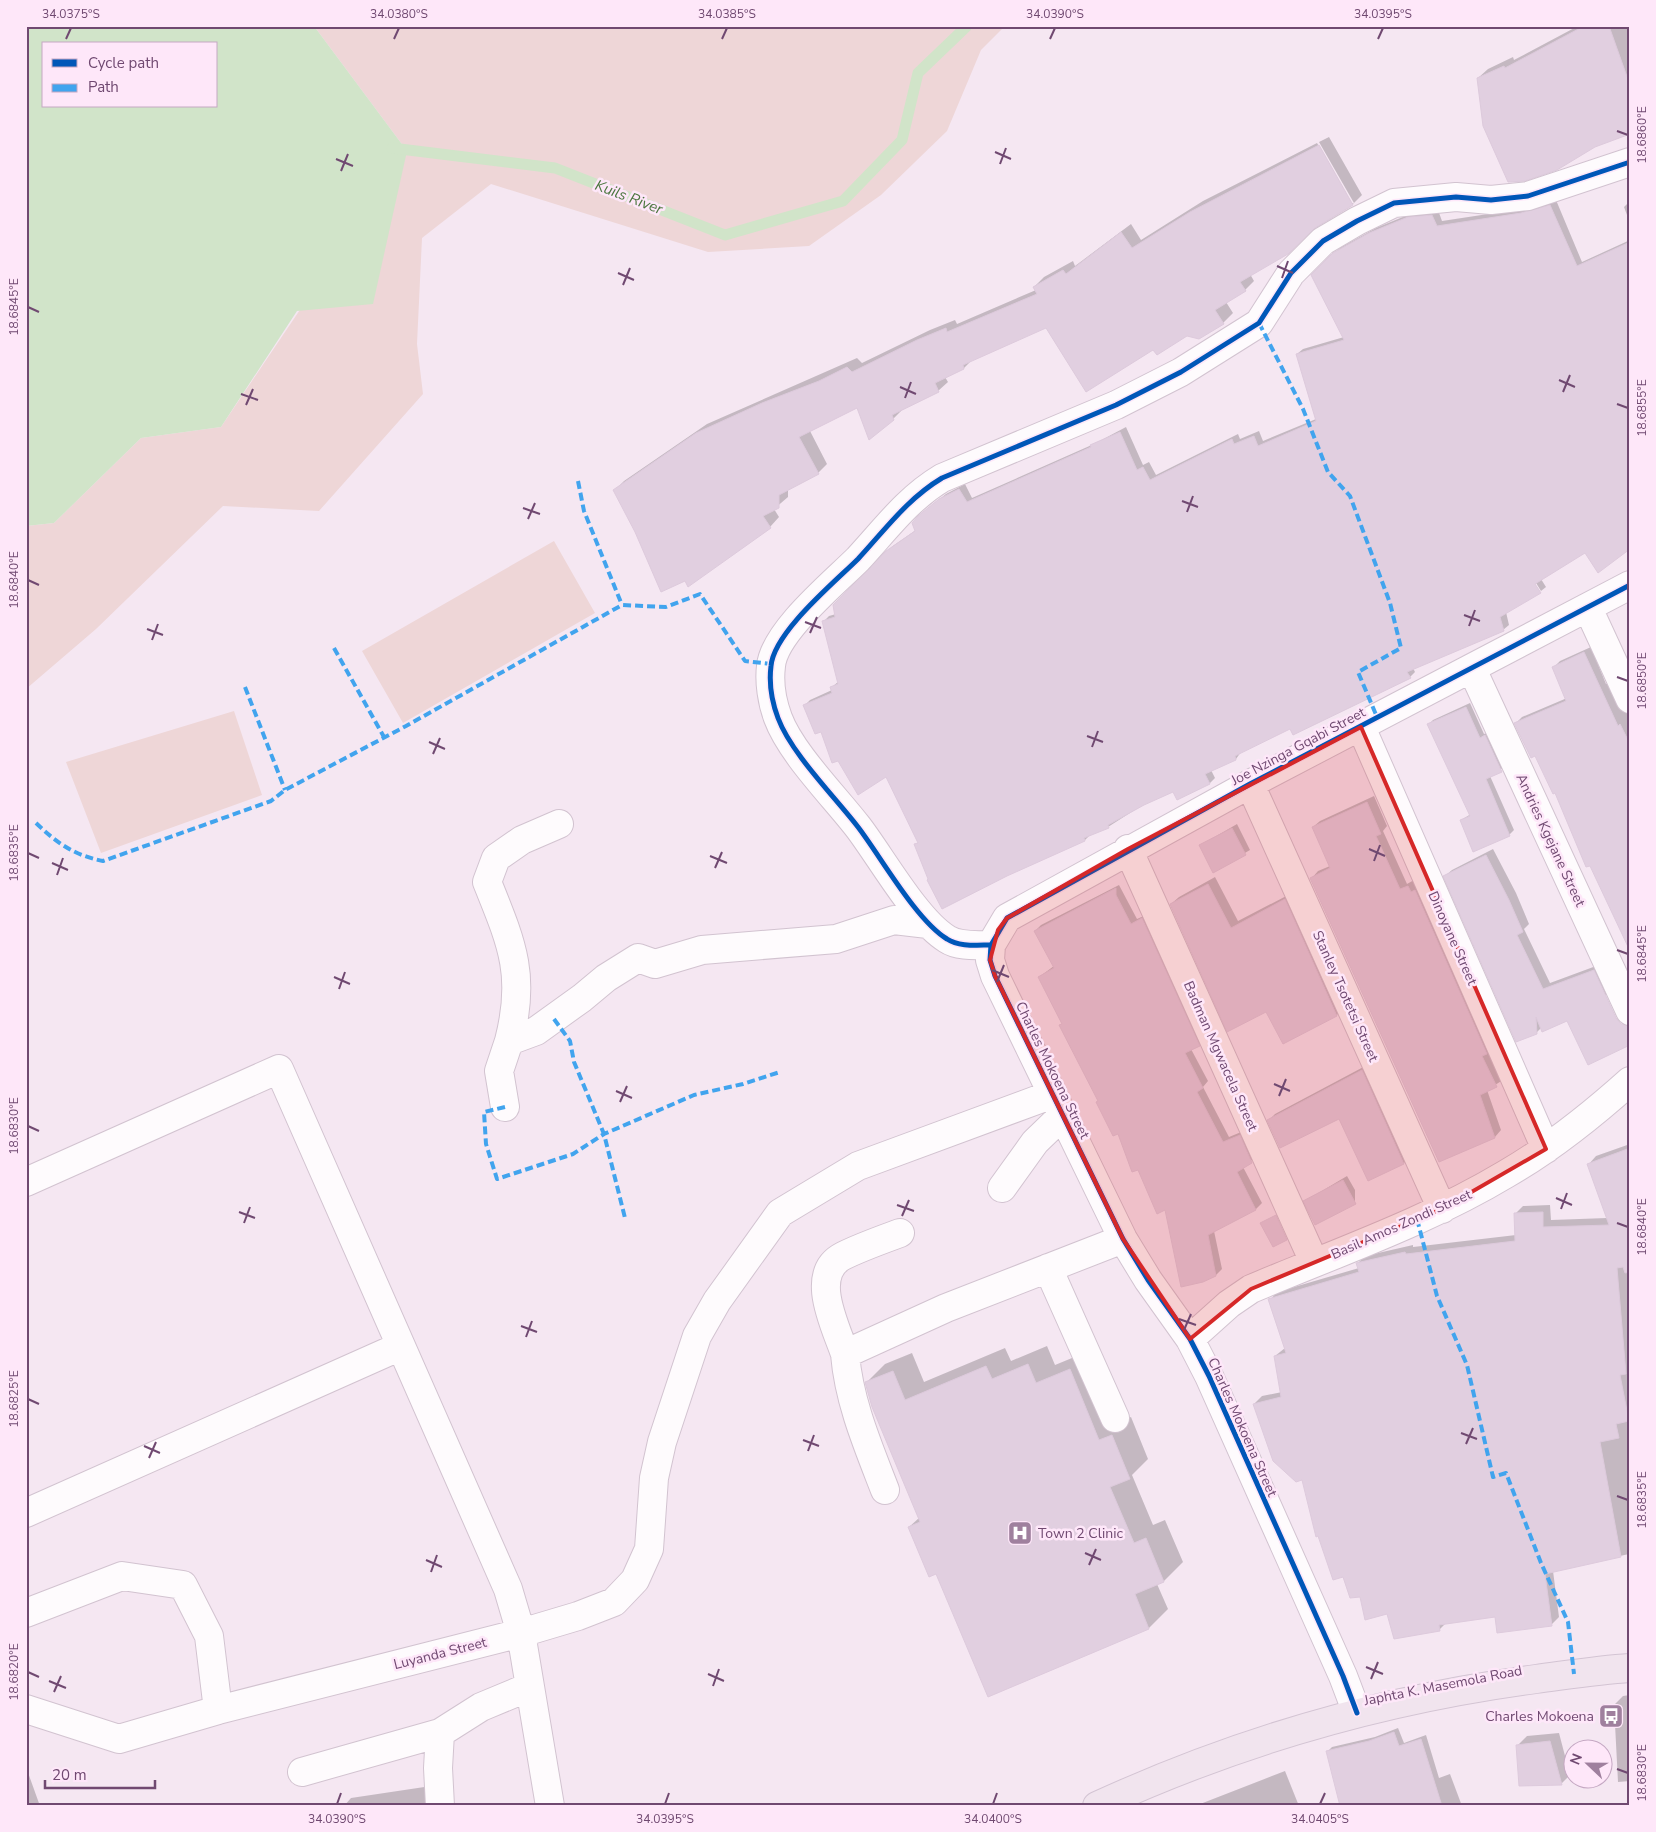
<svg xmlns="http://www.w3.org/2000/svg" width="1656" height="1832" font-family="'Nunito Sans',sans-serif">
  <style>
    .green { fill: #eed6d7 }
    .water { fill: #d1e4c9; fill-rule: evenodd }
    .shadow { fill: #0003 }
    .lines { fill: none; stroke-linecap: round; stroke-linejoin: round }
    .stream { stroke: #d1e4c9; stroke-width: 11 }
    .building { fill: #e1cfe0; stroke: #ddcadc }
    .minor-casing { stroke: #d2c3d0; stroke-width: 30 }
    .major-casing { stroke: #d3c4d3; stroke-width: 30 }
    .minor { stroke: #fefbfd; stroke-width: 28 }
    .major { stroke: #f1e4ee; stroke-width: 28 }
    .quiet { stroke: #41a4ee; stroke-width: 4; stroke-dasharray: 8 4; stroke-linecap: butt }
    .cycleway-casing { stroke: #fee7f9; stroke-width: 8 }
    .cycleway { stroke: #0057b8; stroke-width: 5 }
    .marked { fill: #d62828; fill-opacity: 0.2; stroke: #d62828; stroke-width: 4; stroke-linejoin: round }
    .ticks { fill: none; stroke: #704971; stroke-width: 2 }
    .labels { text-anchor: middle; stroke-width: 5; stroke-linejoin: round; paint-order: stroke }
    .street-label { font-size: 14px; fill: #704971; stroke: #fee7f9 }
    .poi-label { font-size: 14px; fill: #704971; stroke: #fee7f9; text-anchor: start }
    .water-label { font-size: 15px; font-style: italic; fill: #4a763e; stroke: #fee7f9 }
    .neatline { fill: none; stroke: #704971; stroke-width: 2 }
    .ticks-label { font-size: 12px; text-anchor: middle; fill: #704971 }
  </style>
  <rect width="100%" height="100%" fill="#f5e7f2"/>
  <path class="green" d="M314 26H1005L981 50 947 131 881 195 809 246 708 252 491 184 422 238 417 344 423 394 319 511 223 506 96 629 26 689V526L54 523 141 438 221 427 407 151Z
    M554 541 595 613 403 723 362 651Z
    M234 711 262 795 101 853 66 762Z"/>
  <path class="water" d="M26 26H314L407 151 373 304 297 311 221 427 141 438 54 523 26 526ZM44 44H216V106H44Z"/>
  <path class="shadow" d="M1578 26H1630V133L1478 78 1488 69 1513 57 1514 60Z
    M1329 137 1362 195 1354 203 1319 142Z
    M1317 143 1351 203H1354L1314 227 1250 274 1254 281 1245 290 1226 302 1233 313 1223 323 1199 338 1187 335 1154 348 1046 327 973 359 964 368 945 377 948 382 938 391 903 409 893 419 857 406 810 431 827 464 818 473 788 489V497L774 509 779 517 770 527 685 580 636 532 615 490 624 481 707 424 857 358 862 363 930 330 955 320 957 324 1036 290 1034 287 1044 277 1073 261 1075 266 1131 224 1141 240 1203 201Z
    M1556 200 1582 262 1630 240V548L1586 551 1541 579 1546 587 1541 591 1533 578 1506 612 1509 625 1503 630 1413 668 1415 672 1410 677 1291 727 1241 752 1236 759 1211 770 1215 778 1210 783 1174 791 1144 804 1108 827 1091 834 1085 840 1007 875 930 879 916 845 919 842 887 776 822 730 804 706 810 700 832 690 831 688 839 681 824 621 829 616 836 614 834 605 893 546 916 530 925 511 946 494 965 484 972 498 1094 444 1126 427 1143 465 1149 462 1156 475 1238 434 1240 439 1259 431 1263 441 1316 419 1297 354 1303 349 1344 337 1313 275 1340 248 1376 228 1415 212 1438 210 1442 221 1527 208Z
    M1629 202H1630V223L1624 207Z
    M1591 647 1606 684 1613 681 1630 707V948L1556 791 1516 723 1522 717 1567 698 1554 667 1560 661Z
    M1470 703 1484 734 1490 732 1506 766 1490 776 1514 830 1509 835 1461 820 1471 814 1428 725 1433 720Z
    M1374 796 1387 826 1383 831 1407 884 1414 880 1503 1080 1487 1090 1501 1130 1495 1137 1440 1160 1312 878 1318 871 1330 866 1313 827 1320 821Z
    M1237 824 1250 850 1214 871 1201 845Z
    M1493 849 1516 893 1529 924 1524 929 1550 983 1596 966 1607 994 1567 1020 1541 1028 1536 1033 1445 876 1452 870Z
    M1215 877 1238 921 1292 893 1344 1007 1337 1015 1283 1042 1266 1011 1171 904 1179 897Z
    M1119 885 1137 919 1148 914 1205 1039 1191 1049 1208 1081 1203 1087 1229 1137 1246 1130 1257 1156 1243 1167 1262 1203 1256 1209 1214 1231 1222 1269 1216 1275 1138 1168 1100 1100 1039 977 1054 966 1035 931 1041 925Z
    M1369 1064 1410 1157 1404 1163 1369 1179 1339 1118 1269 1120 1275 1114Z
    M1630 1144V1564L1629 1554 1553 1571 1559 1617 1552 1624 1496 1615 1447 1622 1439 1630 1388 1613 1361 1595 1343 1575 1302 1479 1254 1404 1262 1396 1282 1392 1275 1356 1285 1348 1270 1300 1277 1292 1359 1268 1358 1263 1365 1256 1413 1245V1247L1516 1235 1515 1214 1523 1206 1550 1205 1551 1220 1607 1218 1589 1164 1596 1156Z
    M1347 1176 1355 1190V1201L1350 1206 1305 1201Z
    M1047 1346 1055 1365 1089 1351 1118 1422 1131 1417 1148 1459 1132 1475 1153 1525 1165 1520 1183 1562 1164 1581 1157 1584 1168 1609 1149 1628 989 1696 937 1573 909 1527 919 1518 866 1383 885 1364 912 1353 924 1382 1005 1348 1011 1361Z
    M1630 1695V1781L1618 1782 1614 1705 1623 1696Z
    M1398 1728 1404 1743 1426 1735 1439 1778 1450 1774 1462 1806H1341L1328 1751 1332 1747 1375 1737Z
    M1559 1733 1570 1775 1561 1784 1518 1745 1527 1736Z
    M26 1767 40 1806H26Z
    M1285 1771 1299 1806H1195Z
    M431 1786 434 1806H344L351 1798Z"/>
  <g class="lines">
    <path class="stream" d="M392 148 555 168 725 235 843 201 902 140 918 73 967 26"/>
  </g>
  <path class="building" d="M1584 26H1609L1630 85V134L1595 147 1557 170 1525 181 1508 182 1483 126 1477 78 1504 66 1505 68Z
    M1319 145 1353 205 1315 228 1288 254 1240 282 1246 291 1215 310 1224 324 1199 339 1187 336 1157 355 1153 350 1086 392 1046 328 963 365 964 369 935 383 939 392 892 415 894 420 869 440 857 408 799 437 819 474 779 495V508L763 516 771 528 688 587 685 581 661 592 635 532 613 490 696 433 762 403 819 381 847 367 852 372 917 340 946 328 947 332 1037 294 1033 287 1063 270 1066 274 1121 232 1132 248 1190 212Z
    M1550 205 1577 266 1630 242V549L1598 573 1585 553 1535 584 1541 593 1500 617 1504 631 1407 672 1411 678 1293 735 1290 729 1235 756 1236 760 1205 774 1210 784 1177 800 1173 792 1144 805 1108 825 1109 828 1084 838 1085 841 1007 876 942 909 927 880 928 879 914 844 918 843 886 777 858 795 838 761 832 763 821 732 815 734 803 705 832 693 830 687 838 684 822 621 835 617 833 605 886 551 915 531 912 523 918 516 939 499 959 489 967 502 1091 447 1090 445 1120 432 1137 470 1143 467 1150 480 1232 439 1234 444 1254 436 1258 446 1316 421 1296 354 1344 340 1311 275 1333 253 1369 233 1408 217 1432 215 1437 226 1521 213Z
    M1584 652 1618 726 1620 724 1630 744V951L1590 866 1586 867 1555 793 1553 794 1535 756 1531 758 1514 723 1566 701 1552 667Z
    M1466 707 1480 738 1485 735 1502 772 1486 779 1510 836 1473 852 1460 820 1470 816 1427 724Z
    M1367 802 1381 834 1376 836 1400 889 1408 886 1411 892 1415 890 1487 1054 1482 1056 1497 1087 1480 1095 1495 1138 1439 1162 1310 878 1330 868 1312 827Z
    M1232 828 1246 855 1213 873 1199 845Z
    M1486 855 1509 900 1523 932 1517 935 1543 989 1594 970 1616 1018 1621 1024 1630 1026V1045L1588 1065 1567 1021 1542 1032 1536 1017 1537 1034 1516 1042 1443 876Z
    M1208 884 1231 928 1285 899 1337 1016 1283 1044 1266 1012 1227 1032 1170 904Z
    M1116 888V895L1131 924 1142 918 1200 1046 1185 1053 1203 1088 1197 1092 1223 1142 1240 1135 1252 1163 1237 1172 1256 1210 1208 1235 1216 1276 1203 1282 1181 1287 1165 1210 1157 1214 1138 1170 1132 1172 1118 1134 1113 1136 1096 1102 1098 1101 1059 1025 1062 1024 1038 977 1054 968 1034 931Z
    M1362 1070 1404 1164 1368 1181 1339 1119 1280 1148 1267 1120Z
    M1630 1148V1272L1625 1273 1623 1267 1617 1268 1626 1374 1620 1375 1629 1421 1616 1424 1619 1438 1600 1442 1621 1557 1545 1574 1552 1626 1497 1633 1495 1617 1439 1625 1440 1631 1394 1639 1387 1614 1365 1620 1360 1597 1350 1598 1343 1577 1333 1580 1318 1536 1316 1537 1302 1480 1296 1482 1273 1461 1253 1404 1281 1397 1274 1356 1286 1353 1268 1299 1359 1272 1356 1263 1405 1252 1406 1254 1515 1241 1514 1213 1543 1212V1227L1609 1225 1587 1164Z
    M1343 1180 1356 1204 1315 1225 1303 1201Z
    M1276 1215 1287 1240 1273 1247 1260 1223Z
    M1028 1364 1036 1383 1070 1369 1099 1440 1112 1435 1130 1479 1110 1487 1134 1543 1146 1538 1164 1582 1135 1594 1149 1629 988 1697 936 1574 929 1577 908 1527 920 1522 872 1407 865 1382 893 1371 905 1400 986 1366 992 1379Z
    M1394 1732 1399 1746 1421 1739 1442 1806H1340L1326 1751 1369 1741Z
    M1550 1741 1562 1785 1519 1786 1516 1745Z"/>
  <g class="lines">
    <defs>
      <path id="minor" d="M1588 608 1630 699
        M1472 669 1630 1011
        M1361 727 1546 1149
        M1250 784 1442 1209
        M1128 849 1314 1262
        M991 945C977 945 959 947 947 939 916 920 881 857 858 827 834 796 791 753 778 718 772 702 769 682 771 666 774 632 835 582 858 559 885 530 907 499 942 478L1116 405 1181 372 1259 323 1291 273 1323 241 1357 221 1394 203 1456 197 1491 200 1528 196 1630 162
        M509 1041C526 975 512 944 487 882L496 858 522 840 559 824
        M505 1107 499 1071 509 1041 536 1031 582 998 606 978 638 958 655 964 702 950 836 939 894 920 928 924
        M26 1182 279 1069 508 1589 521 1633 578 1616 614 1602 635 1580 649 1549 654 1478 662 1442 697 1336 717 1301 780 1213 858 1166 1053 1094
        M1002 1188 1035 1142 1063 1115
        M1048 1268 1115 1418
        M1190 1339 1229 1304 1251 1289C1336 1253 1426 1222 1506 1174 1551 1148 1591 1116 1630 1081
        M845 1354C836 1327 808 1274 843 1256 861 1247 881 1240 900 1233
        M885 1490C868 1446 849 1402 845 1354L946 1308 1123 1239
        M26 1513 401 1346
        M26 1613 122 1576 183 1585 209 1636 218 1710
        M26 1709 119 1739 218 1710 521 1633 550 1806
        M1357 1713 1343 1676 1209 1376 1190 1339 1148 1280 1123 1239 995 976 990 960 991 945 1007 918 1250 784 1630 585
        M302 1772 440 1733
        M440 1806 438 1768 440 1733 481 1707 529 1687"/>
      <path id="major" d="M1097 1806C1236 1742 1384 1699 1536 1679 1567 1675 1598 1670 1630 1668"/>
    </defs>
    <use href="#minor" class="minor-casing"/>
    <use href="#major" class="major-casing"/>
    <use href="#minor" class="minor"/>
    <use href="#major" class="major"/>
    <path class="quiet" d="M1259 323 1303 409 1328 472 1350 496 1390 603 1401 648 1358 672 1377 717
      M578 481 584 511 622 605
      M334 648 384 737
      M245 687 285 790
      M36 823C58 844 74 855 103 861L271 801 285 790 406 726 622 605 666 607 700 594 745 661 771 664
      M554 1019 570 1041 574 1062 604 1134 625 1218
      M505 1107 484 1112 486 1144 497 1179 573 1154 604 1134 694 1095 743 1084 780 1072
      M1417 1219 1437 1296 1467 1365 1493 1477 1506 1473 1541 1563 1568 1622 1574 1674"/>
    <defs>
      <path id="cycleway" d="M991 945C977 945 959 947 947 939 916 920 881 857 858 827 834 796 791 753 778 718 772 702 769 682 771 666 774 632 835 582 858 559 885 530 907 499 942 478L1116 405 1181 372 1259 323 1291 273 1323 241 1357 221 1394 203 1456 197 1491 200 1528 196 1630 162
        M1357 1713 1343 1676 1209 1376 1190 1339 1148 1280 1123 1239 995 976 990 960 991 945 1007 918 1250 784 1630 585"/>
    </defs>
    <use href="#cycleway" class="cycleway-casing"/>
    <use href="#cycleway" class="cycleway"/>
  </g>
  <path class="marked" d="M1361 727 1546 1149 1442 1209 1251 1289 1190 1339 1123 1239 995 976 990 960 998 930 1007 918 1128 849Z"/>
  <path class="ticks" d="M66 39 71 28M394 39 399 28M722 39 727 28M1050 39 1055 28M1378 39 1383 28M1617 131 1628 135M995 152 1011 159M336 159 353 166M1000 164 1006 148M341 171 348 154M1277 266 1293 273M618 273 634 280M1282 278 1288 261M623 285 630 268M28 307 39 312M1559 380 1575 387M900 387 916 394M1563 392 1570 375M241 394 258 400M905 398 911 382M1617 404 1628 408M246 405 253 389M1182 501 1198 507M523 508 540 514M1187 512 1193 496M528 519 535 503M28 580 39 585M1464 615 1480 621M805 622 821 628M1469 626 1475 610M147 629 163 635M810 633 817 617M152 640 158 624M1617 677 1628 681M1087 736 1103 742M429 742 445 749M1092 747 1098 731M433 754 440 738M1369 849 1385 856M28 853 39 858M710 856 727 863M1374 861 1380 845M52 863 68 870M715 868 722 852M57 875 63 858M1617 950 1628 954M992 970 1009 977M334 977 350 984M997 982 1004 965M339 989 345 972M1274 1084 1290 1091M616 1091 632 1098M1279 1096 1286 1079M620 1102 627 1086M28 1126 39 1131M1556 1198 1572 1205M897 1205 914 1211M1561 1209 1567 1193M239 1212 255 1218M902 1216 909 1200M244 1223 250 1207M1617 1223 1628 1227M1179 1319 1196 1325M521 1326 537 1332M1184 1330 1191 1314M526 1337 532 1321M28 1399 39 1404M1461 1433 1477 1439M803 1440 819 1446M1466 1444 1473 1428M144 1446 160 1453M808 1451 814 1435M149 1458 156 1442M1617 1496 1628 1500M1085 1553 1101 1560M426 1560 442 1567M1089 1565 1096 1549M431 1572 437 1555M1366 1667 1383 1674M28 1672 39 1677M708 1674 724 1681M1371 1679 1378 1662M49 1681 66 1688M713 1686 719 1669M54 1692 61 1676M1617 1769 1628 1773M337 1804 341 1793M665 1804 669 1793M993 1804 997 1793M1320 1804 1325 1793"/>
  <defs>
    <symbol id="hospital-square" viewBox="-11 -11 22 22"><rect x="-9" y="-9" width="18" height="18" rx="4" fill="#9f809e" stroke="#fee7f9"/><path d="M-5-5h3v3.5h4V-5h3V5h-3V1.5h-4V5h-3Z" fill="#fff"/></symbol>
    <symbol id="bus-square" viewBox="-11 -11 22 22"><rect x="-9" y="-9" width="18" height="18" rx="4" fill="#9f809e" stroke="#fee7f9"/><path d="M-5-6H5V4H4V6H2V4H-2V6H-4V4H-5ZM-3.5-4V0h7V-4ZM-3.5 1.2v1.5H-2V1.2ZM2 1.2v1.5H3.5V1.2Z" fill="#fff"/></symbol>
  </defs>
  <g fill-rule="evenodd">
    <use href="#hospital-square" x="1006" y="1519" width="28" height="28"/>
    <use href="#bus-square" x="1597" y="1702" width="28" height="28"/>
  </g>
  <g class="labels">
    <g class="street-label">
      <text transform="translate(1298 746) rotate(-28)" y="5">Joe Nzinga Gqabi Street</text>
      <text transform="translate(1551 840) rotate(65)" y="5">Andries Kgejane Street</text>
      <text transform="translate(1453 938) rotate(66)" y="5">Dinoyane Street</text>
      <text transform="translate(1346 996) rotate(66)" y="5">Stanley Tsotetsi Street</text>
      <text transform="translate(1221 1056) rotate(66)" y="5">Badman Mgwacela Street</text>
      <text transform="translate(1053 1070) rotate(64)" y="5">Charles Mokoena Street</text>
      <text transform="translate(1401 1224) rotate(-24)" y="5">Basil Amos Zondi Street</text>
      <text transform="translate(1243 1427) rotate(66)" y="5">Charles Mokoena Street</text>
      <text transform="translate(440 1653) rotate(-14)" y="5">Luyanda Street</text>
      <text transform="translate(1443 1685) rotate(-11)" y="5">Japhta K. Masemola Road</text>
    </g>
    <g class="poi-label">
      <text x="1038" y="1538">Town 2 Clinic</text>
      <text x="1594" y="1721" text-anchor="end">Charles Mokoena</text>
    </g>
    <g class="water-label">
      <text transform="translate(629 197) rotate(21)" y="5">Kuils River</text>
    </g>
  </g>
  <rect width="1656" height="1832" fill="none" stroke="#fee7f9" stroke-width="55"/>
  <rect x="42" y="42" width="175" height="65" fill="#fee7f9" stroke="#c5a8c3"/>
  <rect x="52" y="59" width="25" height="8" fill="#0057b8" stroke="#c5a8c3"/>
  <text x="88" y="68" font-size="15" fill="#704971">Cycle path</text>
  <rect x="52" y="84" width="25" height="8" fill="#41a4ee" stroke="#c5a8c3"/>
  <text x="88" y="92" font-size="15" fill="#704971">Path</text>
  <g transform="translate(1588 1764) rotate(292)"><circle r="24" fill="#fee7f9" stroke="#c5a8c3"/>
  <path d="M0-4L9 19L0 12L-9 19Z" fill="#9f809e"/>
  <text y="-8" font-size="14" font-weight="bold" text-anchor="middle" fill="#704971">N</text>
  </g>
  <path d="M45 1780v8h110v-8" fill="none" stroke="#704971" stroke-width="2.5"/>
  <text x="52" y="1780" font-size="15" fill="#704971" stroke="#fee7f9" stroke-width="4" paint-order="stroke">20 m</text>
  <rect x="28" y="28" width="1600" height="1776" class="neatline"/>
  <g class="ticks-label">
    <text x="71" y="18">34.0375°S</text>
    <text x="399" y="18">34.0380°S</text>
    <text x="727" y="18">34.0385°S</text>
    <text x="1055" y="18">34.0390°S</text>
    <text x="1383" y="18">34.0395°S</text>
    <text transform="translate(1642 135) rotate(-90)" y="4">18.6860°E</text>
    <text transform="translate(14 307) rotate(-90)" y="4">18.6845°E</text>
    <text transform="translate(1642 408) rotate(-90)" y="4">18.6855°E</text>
    <text transform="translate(14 580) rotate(-90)" y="4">18.6840°E</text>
    <text transform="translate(1642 681) rotate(-90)" y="4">18.6850°E</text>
    <text transform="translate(14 853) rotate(-90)" y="4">18.6835°E</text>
    <text transform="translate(1642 954) rotate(-90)" y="4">18.6845°E</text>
    <text transform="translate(14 1126) rotate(-90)" y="4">18.6830°E</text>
    <text transform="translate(1642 1227) rotate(-90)" y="4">18.6840°E</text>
    <text transform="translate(14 1399) rotate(-90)" y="4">18.6825°E</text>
    <text transform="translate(1642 1500) rotate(-90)" y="4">18.6835°E</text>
    <text transform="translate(14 1672) rotate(-90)" y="4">18.6820°E</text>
    <text transform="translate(1642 1773) rotate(-90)" y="4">18.6830°E</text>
    <text x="337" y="1823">34.0390°S</text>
    <text x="665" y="1823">34.0395°S</text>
    <text x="993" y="1823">34.0400°S</text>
    <text x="1320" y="1823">34.0405°S</text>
  </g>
</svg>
